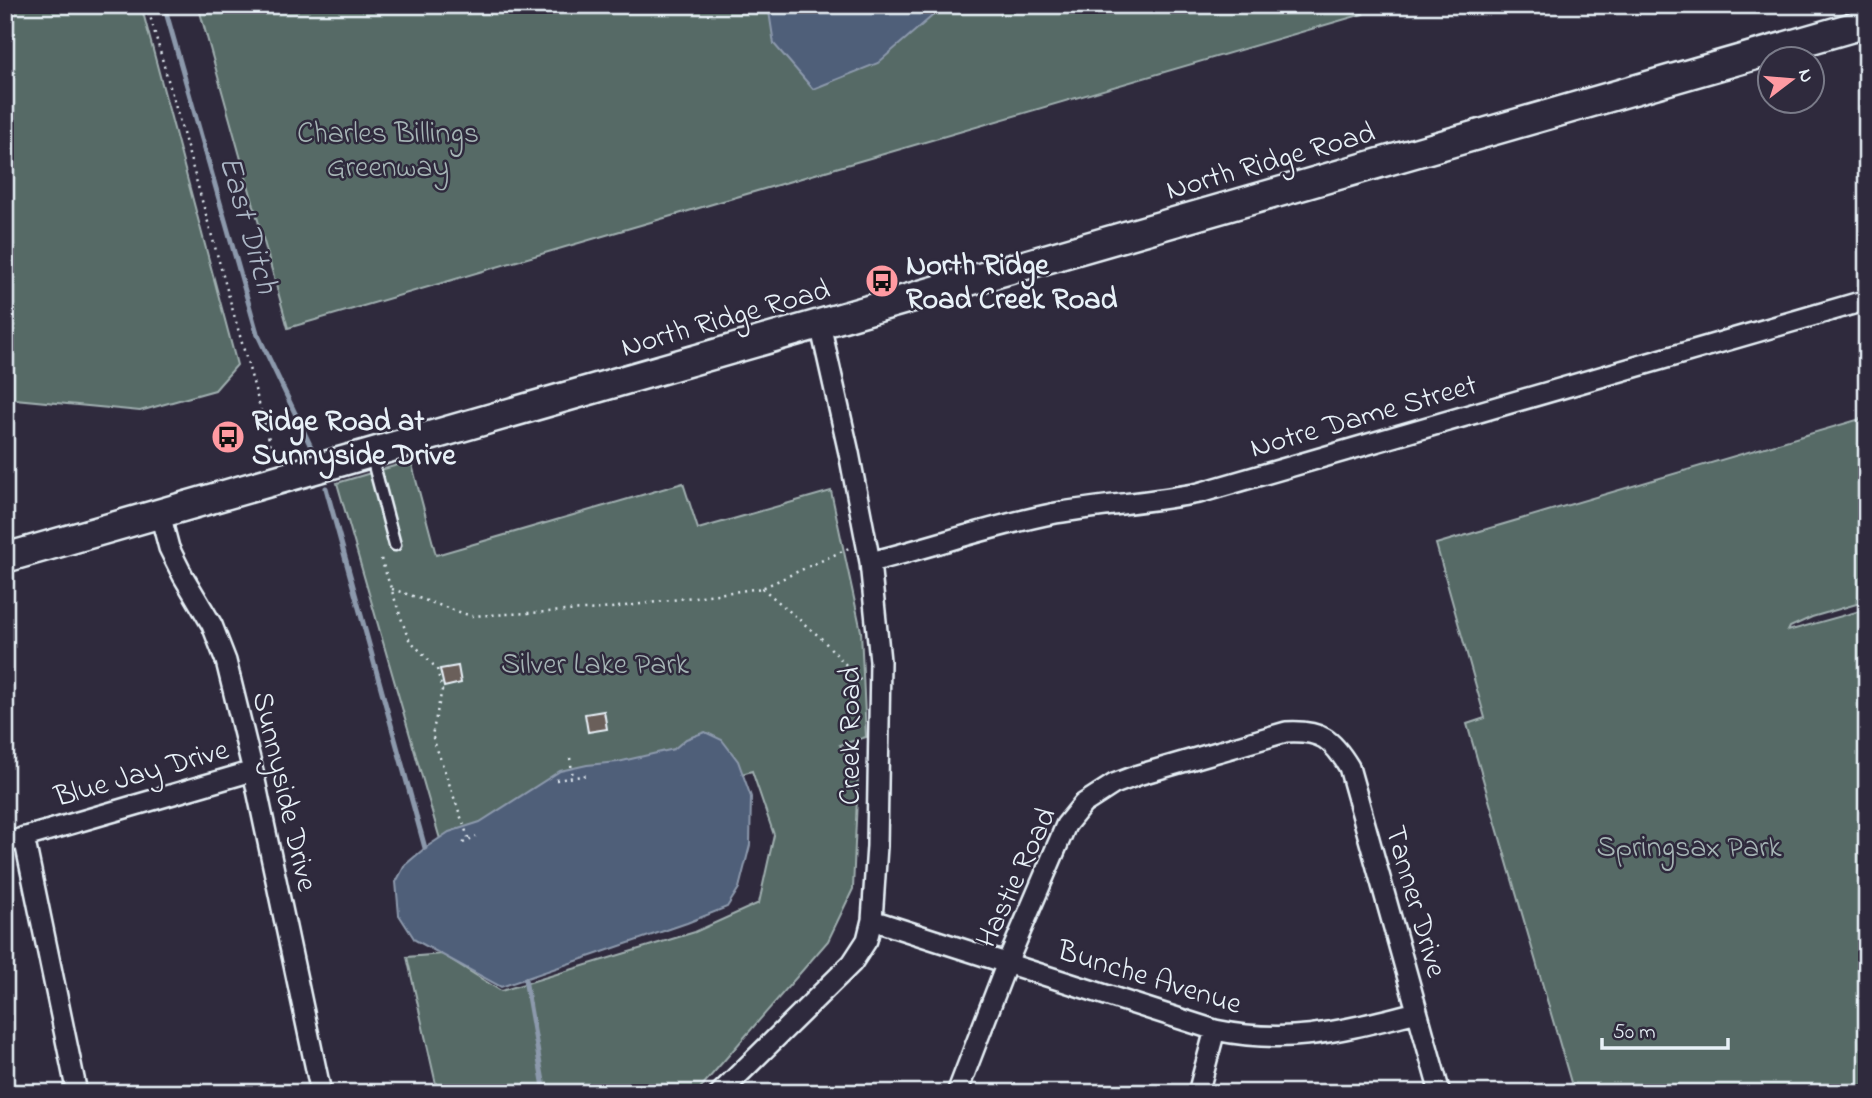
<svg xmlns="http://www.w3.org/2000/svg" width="1872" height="1098" font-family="'Indie Flower',sans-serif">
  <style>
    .green { fill: #566b66; stroke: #9faeaf; stroke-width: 2 }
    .water { fill: #4f5e79; stroke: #8c99ac; stroke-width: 2 }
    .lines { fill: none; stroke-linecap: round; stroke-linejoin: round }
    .stream { stroke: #8c99ac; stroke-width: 5 }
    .building { fill: #6b5e5a; stroke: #e8f1f8; stroke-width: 2 }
    .lane-casing { stroke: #e8f1f8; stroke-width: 15 }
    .street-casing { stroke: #e8f1f8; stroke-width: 24 }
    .secondary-casing { stroke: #e8f1f8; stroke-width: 33 }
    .path { stroke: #e8f1f8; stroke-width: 2.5; stroke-dasharray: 2 5; stroke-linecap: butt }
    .lane { stroke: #2f2a3d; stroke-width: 10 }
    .street { stroke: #2f2a3d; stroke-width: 19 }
    .secondary { stroke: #2f2a3d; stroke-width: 28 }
    .labels { text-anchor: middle; stroke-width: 5; stroke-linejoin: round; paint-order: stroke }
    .park-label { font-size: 30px; fill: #a6b5b6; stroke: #2f2a3d }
    .street-label { font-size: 30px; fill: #e8f1f8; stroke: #2f2a3d }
    .poi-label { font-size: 30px; font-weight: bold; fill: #e8f1f8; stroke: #2f2a3d; text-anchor: start }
    .water-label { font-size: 32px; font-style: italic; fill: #abb6c5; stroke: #2f2a3d }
  </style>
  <rect width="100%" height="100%" fill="#2f2a3d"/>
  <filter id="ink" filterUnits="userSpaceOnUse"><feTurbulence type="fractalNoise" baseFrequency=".0143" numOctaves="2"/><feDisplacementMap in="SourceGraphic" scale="14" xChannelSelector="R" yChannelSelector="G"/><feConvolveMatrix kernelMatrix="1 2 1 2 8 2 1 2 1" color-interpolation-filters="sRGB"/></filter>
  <g filter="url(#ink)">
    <path class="green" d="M5 5H141L237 365 215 390 140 411 5 398Z
      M198 5H1354L1363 14 288 328Z
      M1867 417V601L1812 617 1790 627 1788 631 1867 609V1093H1574L1467 724 1485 718 1436 544Z
      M411 461 436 555 683 483 698 529 831 491 861 631 866 737 840 745 858 775 853 889 828 941 696 1093H438L407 957 442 954 501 991 695 932 759 903 774 835 752 771 446 860 337 483Z"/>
    <path class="water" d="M768 5H945L878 63 813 89 774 44Z
      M705 732 722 740 738 761 751 797 750 845 739 888 727 907 687 923 501 987 415 940 399 915 396 882 405 865 425 848 449 832 480 822 560 771 587 765 618 762 674 749 686 739Z"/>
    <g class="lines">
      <path class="stream" d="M164 5 257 333 312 449
        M326 488 425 848
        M525 979 545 1093"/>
    </g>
    <path class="building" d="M458 666 461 683 444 687 440 669Z
      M604 711 607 729 588 732 585 714Z"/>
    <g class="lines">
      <defs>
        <path id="lane" d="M371 454 395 545"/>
        <path id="street" d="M160 514 169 548 183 576 212 625 226 661 253 771 321 1093
          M870 562C932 547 993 525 1056 513 1103 505 1151 502 1199 493L1867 300
          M24 837 77 1093
          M5 843 253 771
          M872 920 1215 1030C1291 1046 1344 1030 1417 1012
          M720 1093 852 963 867 940 872 920 877 846 880 661 870 562 849 453 820 324
          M957 1093 1007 963 1066 825 1083 804 1114 784 1138 775 1286 732C1321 730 1332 739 1349 767L1440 1093
          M1198 1093 1215 1030"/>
        <path id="secondary" d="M5 558 1867 23"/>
      </defs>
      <use href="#lane" class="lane-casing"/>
      <use href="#street" class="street-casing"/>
      <use href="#secondary" class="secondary-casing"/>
      <path class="path" d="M147 5 274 457
        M381 559 408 638 437 669 442 690 432 735 469 840
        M762 588 821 638 861 681
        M392 589 471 616 603 609 762 588 849 548
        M570 758 573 777
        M556 780 588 775
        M463 843 476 836"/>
      <use href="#lane" class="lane"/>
      <use href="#street" class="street"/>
      <use href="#secondary" class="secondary"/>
    </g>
  </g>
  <defs>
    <symbol id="bus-disc" viewBox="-11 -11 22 22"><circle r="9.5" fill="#ff9aa2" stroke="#2f2a3d"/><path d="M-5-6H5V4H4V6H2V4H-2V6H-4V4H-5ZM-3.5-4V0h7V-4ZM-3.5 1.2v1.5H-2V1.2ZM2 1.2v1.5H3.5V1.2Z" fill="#111"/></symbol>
  </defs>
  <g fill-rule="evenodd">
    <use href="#bus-disc" x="863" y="262" width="38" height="38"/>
    <use href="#bus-disc" x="209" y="418" width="38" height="38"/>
  </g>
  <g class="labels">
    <g class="park-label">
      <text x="388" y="142">Charles Billings<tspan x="388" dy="34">Greenway</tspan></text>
      <text x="595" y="673">Silver Lake Park</text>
      <text x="1689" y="856">Springsax Park</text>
    </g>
    <g class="street-label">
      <text transform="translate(1270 160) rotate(-16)" y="10">North Ridge Road</text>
      <text transform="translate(725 317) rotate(-16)" y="10">North Ridge Road</text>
      <text transform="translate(1363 415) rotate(-16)" y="10">Notre Dame Street</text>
      <text transform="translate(849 736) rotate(-90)" y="10">Creek Road</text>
      <text transform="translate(141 772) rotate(-16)" y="10">Blue Jay Drive</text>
      <text transform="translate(286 791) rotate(77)" y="10">Sunnyside Drive</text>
      <text transform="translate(1015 877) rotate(-65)" y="10">Hastie Road</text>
      <text transform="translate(1417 901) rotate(74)" y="10">Tanner Drive</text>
      <text transform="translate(1150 976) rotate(17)" y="10">Bunche Avenue</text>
    </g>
    <g class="poi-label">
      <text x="906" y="274">North Ridge<tspan x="906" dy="34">Road Creek Road</tspan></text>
      <text x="252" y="430">Ridge Road at<tspan x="252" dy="34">Sunnyside Drive</tspan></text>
    </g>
    <g class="water-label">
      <text transform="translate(250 224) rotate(74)" y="11">East Ditch</text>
    </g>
  </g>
  <rect width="1872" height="1098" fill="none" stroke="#2f2a3d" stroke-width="28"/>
  <rect x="14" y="14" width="1844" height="1070" fill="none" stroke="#e8f1f8" stroke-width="2.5" filter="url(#ink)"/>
  <g transform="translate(1791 80) rotate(74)"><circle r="33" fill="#2f2a3d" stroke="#797a88" stroke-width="2"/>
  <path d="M0-5L12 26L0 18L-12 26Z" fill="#ff9aa2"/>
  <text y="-10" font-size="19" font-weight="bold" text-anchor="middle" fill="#e8f1f8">N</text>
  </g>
  <path d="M1602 1038v10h126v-10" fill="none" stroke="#e8f1f8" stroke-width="3.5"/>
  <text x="1613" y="1038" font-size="21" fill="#e8f1f8" stroke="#2f2a3d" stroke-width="5" paint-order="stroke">50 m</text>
</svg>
